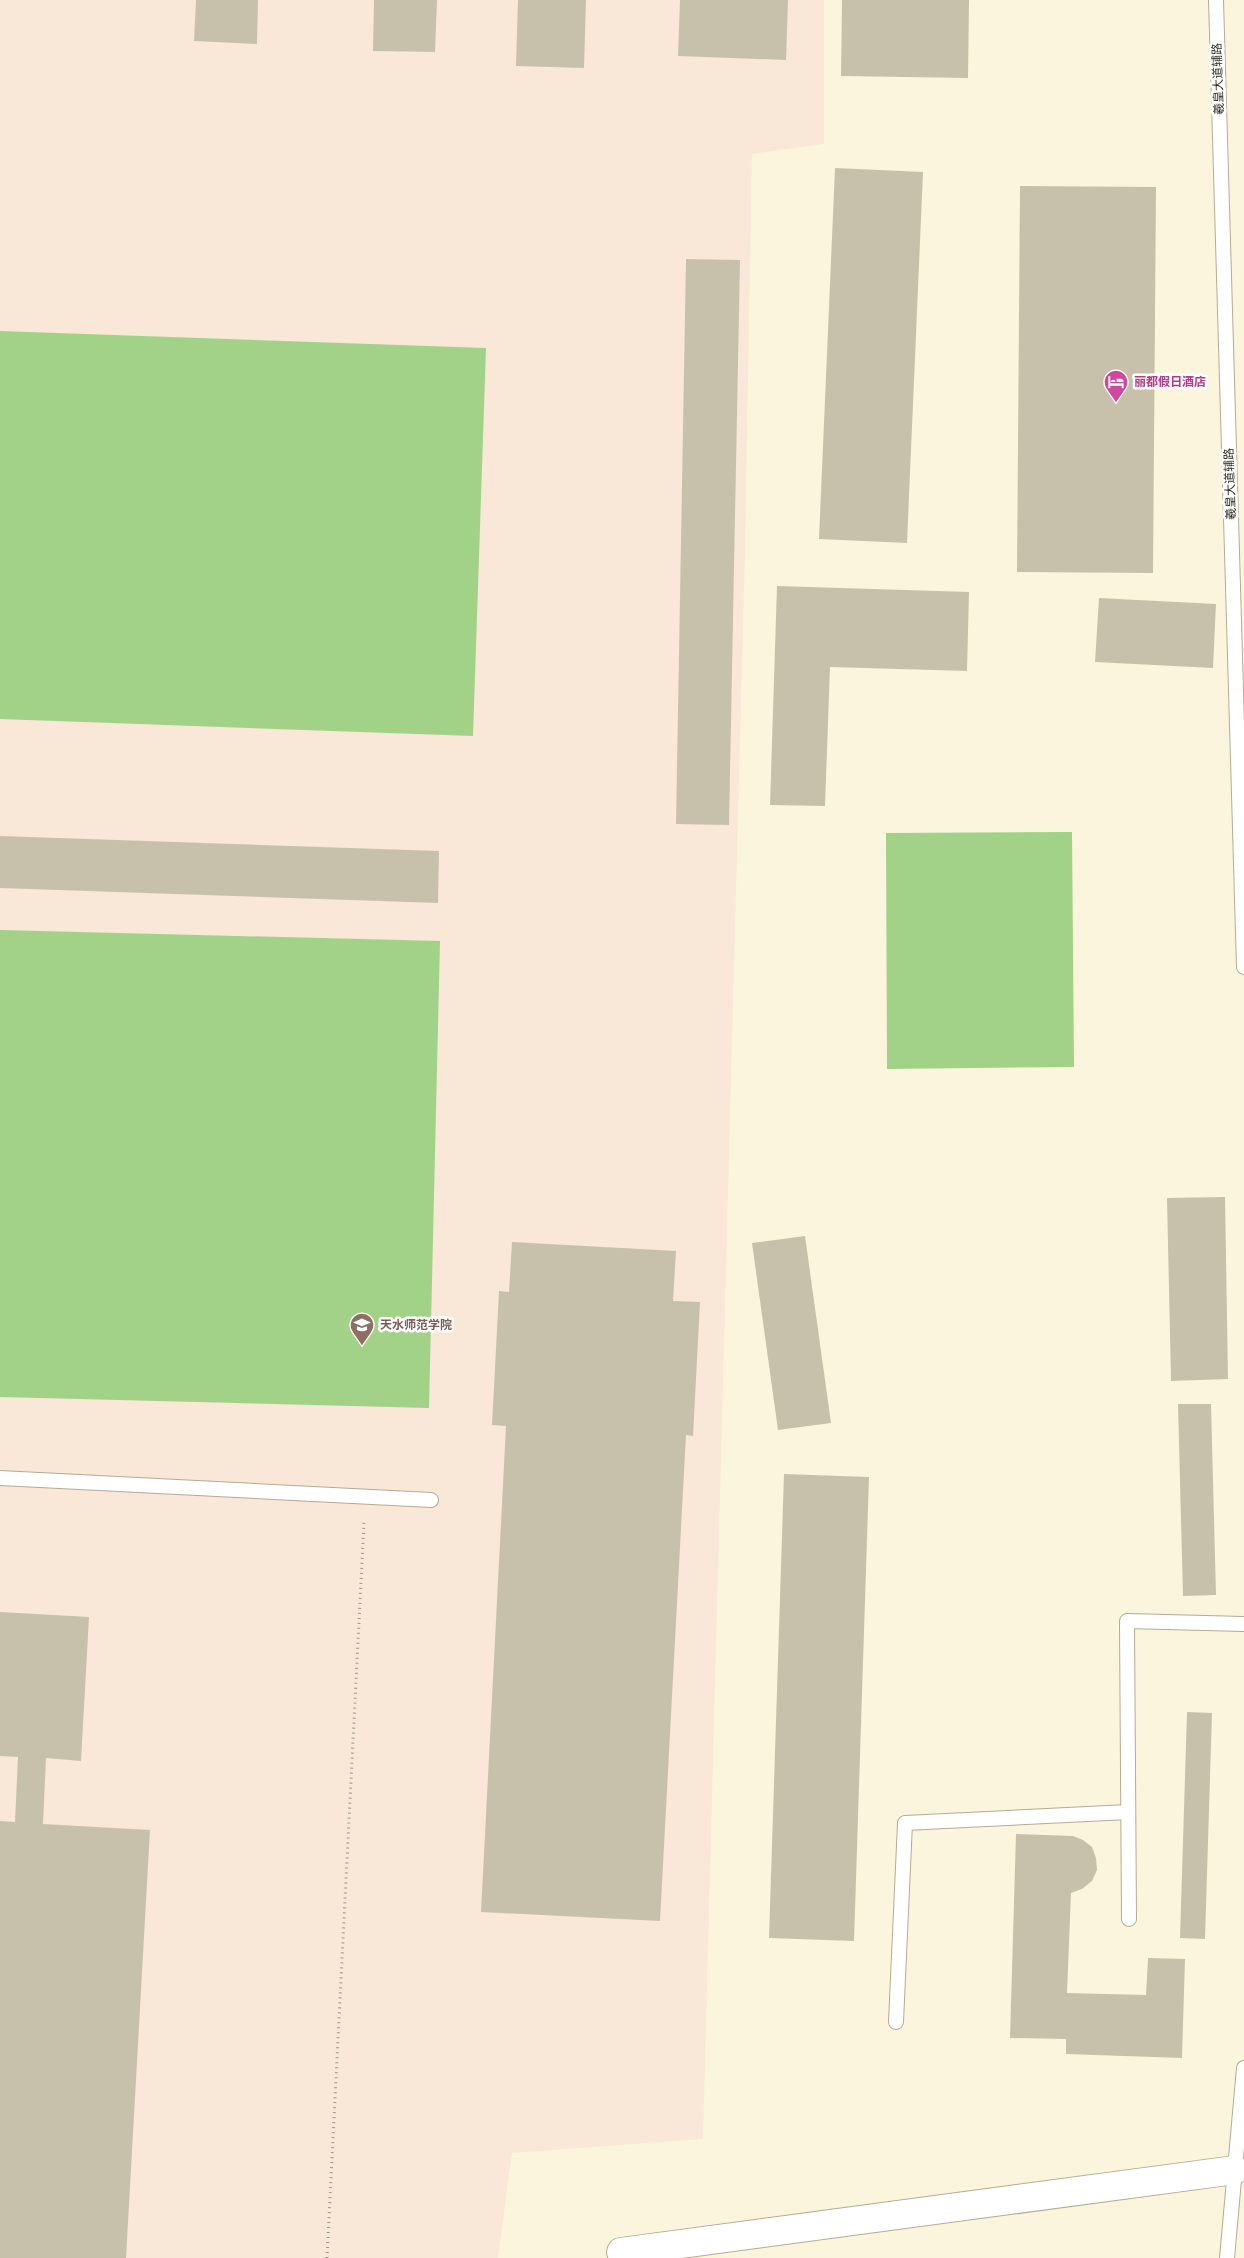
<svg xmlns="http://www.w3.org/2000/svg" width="1244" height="2258" font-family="Rubik,'Noto Sans SC',sans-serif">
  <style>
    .education { fill: #f9e8d7 }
    .green { fill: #a2d188 }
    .building { fill: #c7c1ab }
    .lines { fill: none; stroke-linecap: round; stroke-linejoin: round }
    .service-casing { stroke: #b2ac96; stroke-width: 16 }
    .minor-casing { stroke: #b2ac96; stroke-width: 30 }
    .path { stroke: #9b9686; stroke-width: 3; stroke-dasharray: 1 4; stroke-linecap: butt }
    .service { stroke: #fff; stroke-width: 14 }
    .minor { stroke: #fff; stroke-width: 28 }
    .labels { text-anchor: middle; stroke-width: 5; stroke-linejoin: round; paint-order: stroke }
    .street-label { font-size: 12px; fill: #312f26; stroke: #fff }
    .hotel-label { font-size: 12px; font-weight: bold; fill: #b23c85; stroke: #fff; text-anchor: start }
    .education-label { font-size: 12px; font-weight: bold; fill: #785e54; stroke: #fff; text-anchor: start }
  </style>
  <rect width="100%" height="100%" fill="#fcf5de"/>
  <path class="education" d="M0 0H824V144L752 154 745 552 703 2139 512 2153 498 2258H0Z"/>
  <path class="green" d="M0 331 486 348 473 736 0 719Z
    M1072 832 1074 1067 887 1069 886 833Z
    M0 930 440 941 429 1408 0 1397Z"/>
  <path class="building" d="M196 0H258L257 44 194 41Z
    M374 0H437L435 52 373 51Z
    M518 0H586L584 68 516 66Z
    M680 0H788L786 60 678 56Z
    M842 0H969L968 78 841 76Z
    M835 168 923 172 907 543 819 539Z
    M1020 186 1156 187 1153 573 1017 572Z
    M686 259 740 260 729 825 676 824Z
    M777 586 969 592 967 671 830 667 825 806 770 805Z
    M1099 598 1216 604 1213 668 1095 662Z
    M0 836 439 851 438 903 0 888Z
    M1225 1197 1228 1379 1171 1381 1167 1198Z
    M805 1236 831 1423 778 1430 752 1243Z
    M512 1242 676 1251 673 1301 700 1302 693 1436 686 1435 660 1921 481 1912 506 1426 492 1425 499 1291 509 1292Z
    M1178 1404H1211L1216 1595 1183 1596Z
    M784 1474 869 1477 854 1941 769 1938Z
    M0 1612 89 1617 81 1761 46 1758 43 1824 150 1830 126 2258H0V1821L15 1822 18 1757 0 1756Z
    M1187 1712 1212 1713 1205 1939 1180 1938Z
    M1016 1834 1073 1836 1083 1840 1092 1847 1096 1858 1097 1870 1092 1881 1082 1889 1071 1893 1067 1993 1146 1995 1148 1958 1185 1959 1182 2058 1066 2054V2039L1010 2038Z"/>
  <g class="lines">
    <defs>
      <path id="service" d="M1216 0 1244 967
        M0 1478 431 1500
        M1129 1919 1127 1621 1244 1624
        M896 2022 905 1823 1128 1812
        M1227 2258 1244 2068"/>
      <path id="minor" d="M621 2252 1235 2170"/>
    </defs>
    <use href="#service" class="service-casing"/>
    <use href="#minor" class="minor-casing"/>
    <path class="path" d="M327 2258 364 1522"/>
    <use href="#service" class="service"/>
    <use href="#minor" class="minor"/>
  </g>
  <defs>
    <symbol id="hotel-pin" viewBox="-11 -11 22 30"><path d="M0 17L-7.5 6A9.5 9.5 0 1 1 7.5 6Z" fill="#d1479c" stroke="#fff"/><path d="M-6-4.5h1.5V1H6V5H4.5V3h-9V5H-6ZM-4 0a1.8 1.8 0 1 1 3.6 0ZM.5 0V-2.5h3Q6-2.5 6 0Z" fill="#fff"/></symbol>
    <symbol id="university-pin" viewBox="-11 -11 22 30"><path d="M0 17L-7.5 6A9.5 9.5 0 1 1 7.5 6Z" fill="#8d6e63" stroke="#fff"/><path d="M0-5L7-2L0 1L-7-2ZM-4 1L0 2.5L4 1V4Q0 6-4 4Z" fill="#fff"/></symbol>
  </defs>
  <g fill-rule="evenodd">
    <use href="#hotel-pin" x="1102" y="368" width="28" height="38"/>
    <use href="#university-pin" x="348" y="1311" width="28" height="38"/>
  </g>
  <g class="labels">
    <g class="street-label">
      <text transform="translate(1218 79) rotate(-92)" y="4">羲皇大道辅路</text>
      <text transform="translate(1230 484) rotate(-92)" y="4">羲皇大道辅路</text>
    </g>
    <g class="hotel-label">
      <text x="1134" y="386">丽都假日酒店</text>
    </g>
    <g class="education-label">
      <text x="380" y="1329">天水师范学院</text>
    </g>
  </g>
</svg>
